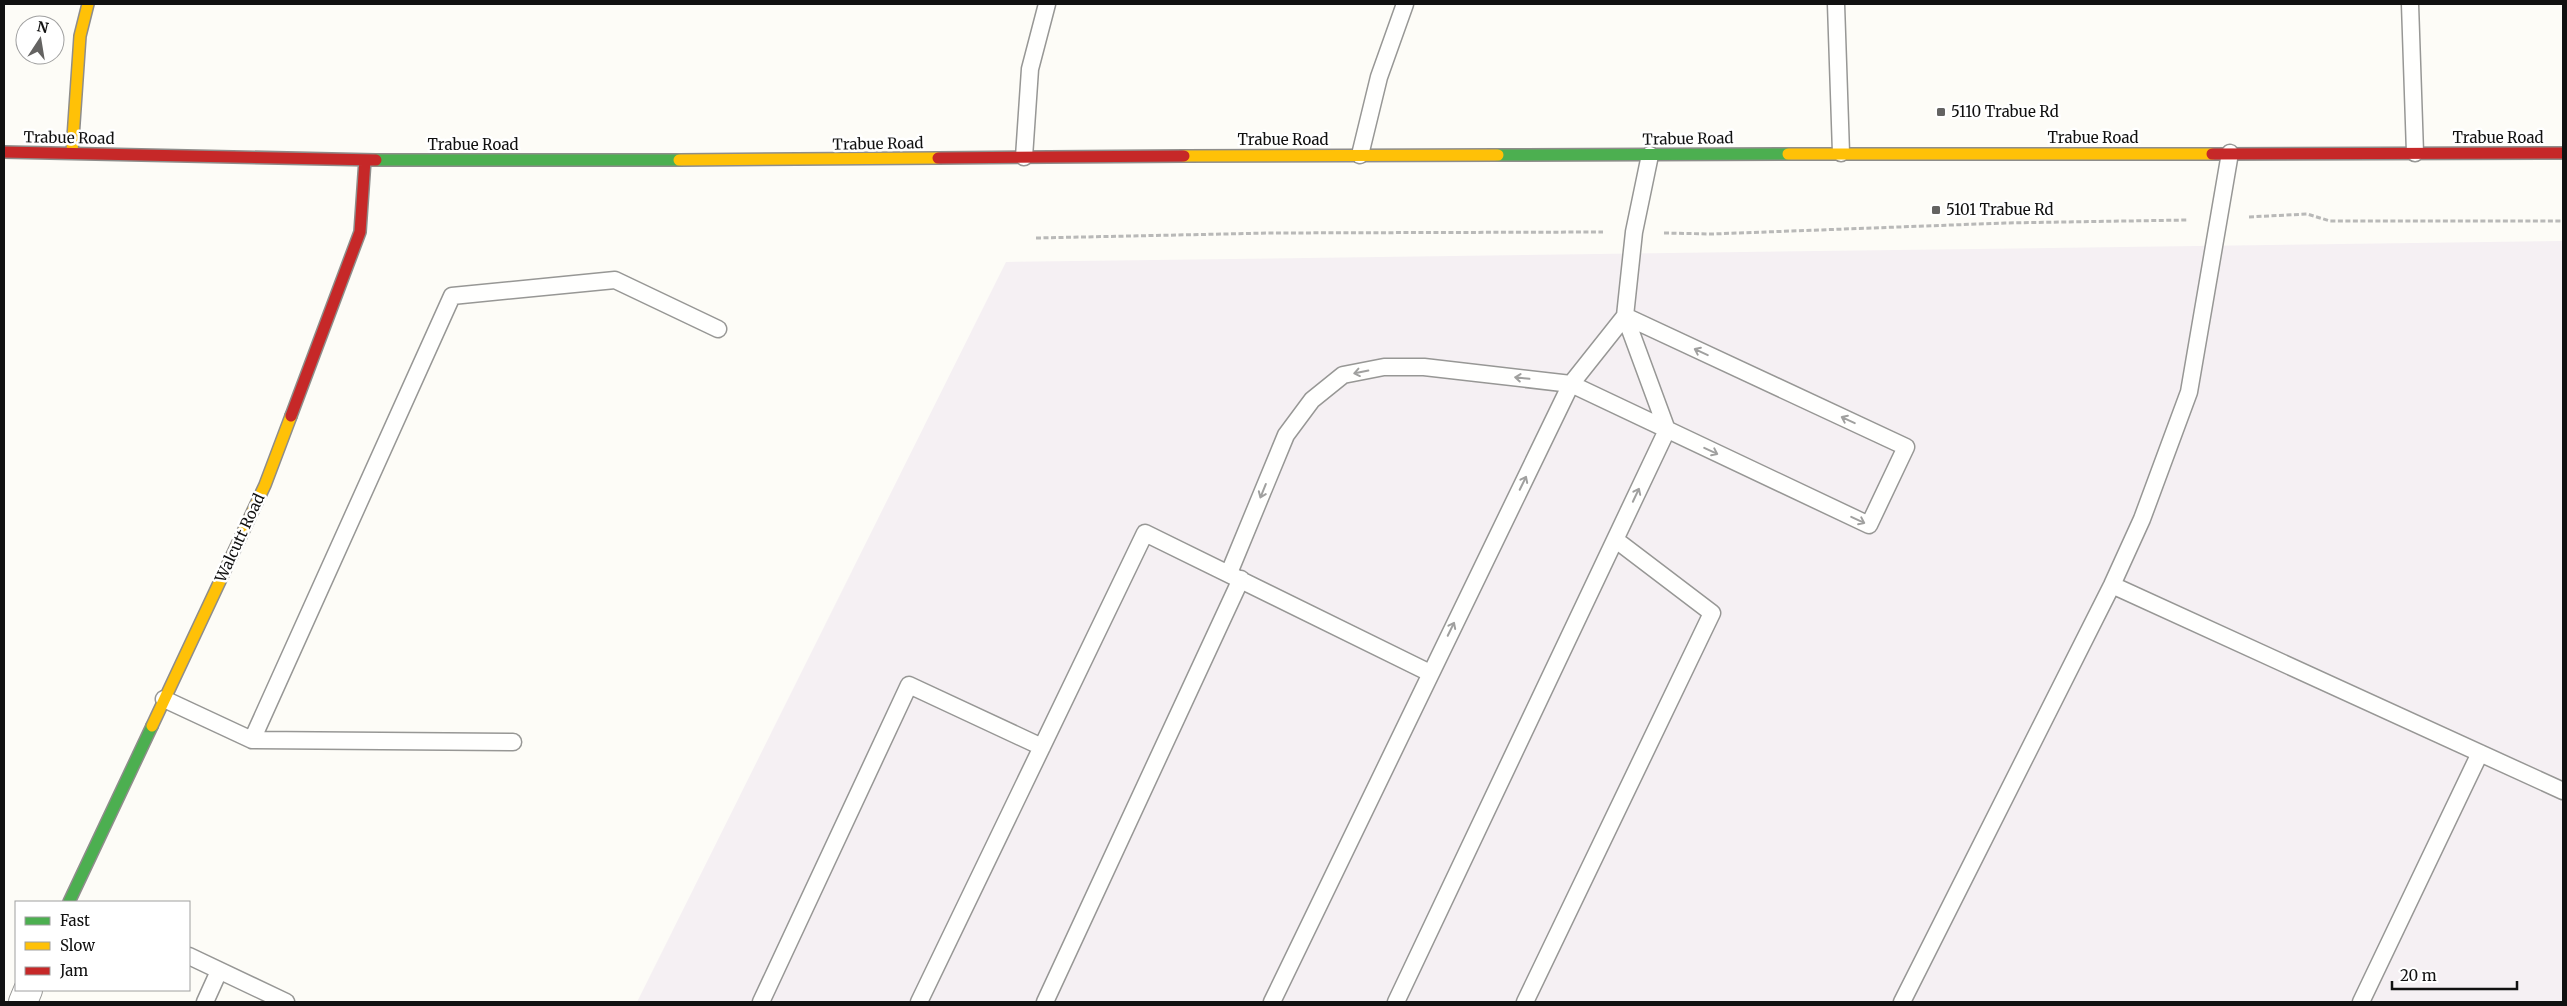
<svg xmlns="http://www.w3.org/2000/svg" width="2567" height="1006" font-family="Merriweather,serif">
  <style>
    .industrial { fill: #f5f0f3 }
    .lines { fill: none; stroke-linecap: round; stroke-linejoin: round }
    .lane-casing { stroke: #979795; stroke-width: 19 }
    .street-casing { stroke: #979795; stroke-width: 30 }
    .fast-casing { stroke: #8e8d8b; stroke-width: 14 }
    .slow-casing { stroke: #8e8d8b; stroke-width: 14 }
    .jam-casing { stroke: #8e8d8b; stroke-width: 14 }
    .path { stroke: #b9b9b8; stroke-width: 3; stroke-dasharray: 5 2.5; stroke-linecap: butt }
    .lane { stroke: #fffffe; stroke-width: 16 }
    .street { stroke: #fffffe; stroke-width: 28 }
    .fast { stroke: #4caf50; stroke-width: 11 }
    .slow { stroke: #ffc107; stroke-width: 11 }
    .jam { stroke: #c62828; stroke-width: 11 }
    .oneway { stroke: #a0a09f }
    .poi-dot { fill: #646362; stroke: #fff; stroke-width: 2 }
    .labels { text-anchor: middle; stroke-width: 5; stroke-linejoin: round; paint-order: stroke }
    .poi-label { font-size: 15px; fill: #111; stroke: #fff; text-anchor: start }
    .street-label { font-size: 15px; fill: #111; stroke: #fff }
  </style>
  <rect width="100%" height="100%" fill="#fdfcf7"/>
  <path class="industrial" d="M2563 241V1002H637L1006 262Z"/>
  <g class="lines">
    <defs>
      <path id="lane" d="M1836 4 1841 153
        M2410 4 2415 153
        M1360 155 1379 77 1405 4
        M1024 157 1030 69 1047 4
        M1229 573 1286 435 1312 400 1343 375 1384 367H1424L1571 384 1869 525 1906 447 1625 316
        M2112 585 2563 791
        M164 699 252 740 513 742
        M252 740 452 296 615 280 718 329
        M189 956 286 1002
        M205 1002 219 971
        M761 1002 909 685 1042 747
        M919 1002 1145 533 1430 673
        M1045 1002 1241 579
        M1272 1002 1571 384 1625 316 1634 232 1650 155
        M1396 1002 1667 430 1625 316
        M1525 1002 1712 613 1616 540
        M1902 1002 2112 585 2142 519 2189 392 2230 153
        M2361 1002 2480 753"/>
      <path id="street" d="M23 1002 28 990"/>
      <path id="fast" d="M1498 155 1788 154
        M376 160H679
        M69 902 152 726"/>
      <path id="slow" d="M72 152 80 36 88 4
        M1788 154H2212
        M1184 156 1498 155
        M679 160 938 158
        M152 726 265 485 291 416"/>
      <path id="jam" d="M4 152 376 160
        M2212 154 2563 153
        M938 158 1184 156
        M291 416 360 232 365 160"/>
    </defs>
    <use href="#lane" class="lane-casing"/>
    <use href="#street" class="street-casing"/>
    <use href="#fast" class="fast-casing"/>
    <use href="#slow" class="slow-casing"/>
    <use href="#jam" class="jam-casing"/>
    <path class="path" d="M2249 217 2307 214 2330 221H2563
      M1664 233 1712 234 2005 223 2187 220
      M1036 238 1271 233 1603 232"/>
    <use href="#lane" class="lane"/>
    <use href="#street" class="street"/>
    <use href="#fast" class="fast"/>
    <use href="#slow" class="slow"/>
    <use href="#jam" class="jam"/>
  </g>
  <defs><path id="oneway-shaft" d="M-6 0H5M1.5-3L5.5 0L1.5 3" fill="none" stroke-width="1.6" stroke-linecap="round" stroke-linejoin="round" transform="scale(1.25)"/></defs>
  <g class="oneway">
    <use href="#oneway-shaft" transform="translate(1701 352) rotate(-155)"/>
    <use href="#oneway-shaft" transform="translate(1361 372) rotate(169)"/>
    <use href="#oneway-shaft" transform="translate(1522 378) rotate(-174)"/>
    <use href="#oneway-shaft" transform="translate(1848 420) rotate(-155)"/>
    <use href="#oneway-shaft" transform="translate(1711 451) rotate(25)"/>
    <use href="#oneway-shaft" transform="translate(1523 483) rotate(-64)"/>
    <use href="#oneway-shaft" transform="translate(1263 491) rotate(112)"/>
    <use href="#oneway-shaft" transform="translate(1636 495) rotate(-65)"/>
    <use href="#oneway-shaft" transform="translate(1858 520) rotate(25)"/>
    <use href="#oneway-shaft" transform="translate(1451 629) rotate(-64)"/>
  </g>
  <g class="poi-dot">
    <rect x="1936" y="107" width="10" height="10" rx="2.5"/>
    <rect x="1931" y="205" width="10" height="10" rx="2.5"/>
  </g>
  <g class="labels">
    <g class="poi-label">
      <text x="1951" y="117">5110 Trabue Rd</text>
      <text x="1946" y="215">5101 Trabue Rd</text>
    </g>
    <g class="street-label">
      <text transform="translate(69 138) rotate(1)" y="5">Trabue Road</text>
      <text x="2093" y="143">Trabue Road</text>
      <text x="2498" y="143">Trabue Road</text>
      <text transform="translate(1688 139) rotate(-1)" y="5">Trabue Road</text>
      <text x="1283" y="145">Trabue Road</text>
      <text transform="translate(878 144) rotate(-1)" y="5">Trabue Road</text>
      <text x="473" y="150">Trabue Road</text>
      <text transform="translate(240 538) rotate(-65)" y="5">Walcutt Road</text>
    </g>
  </g>
  <rect width="2567" height="1006" fill="none" stroke="#111111" stroke-width="10"/>
  <rect x="15" y="901" width="175" height="90" fill="#ffffff" stroke="#a0a0a0"/>
  <rect x="25" y="917" width="25" height="8" fill="#4caf50" stroke="#a0a0a0"/>
  <text x="60" y="926" font-size="15" fill="#111111">Fast</text>
  <rect x="25" y="942" width="25" height="8" fill="#ffc107" stroke="#a0a0a0"/>
  <text x="60" y="951" font-size="15" fill="#111111">Slow</text>
  <rect x="25" y="967" width="25" height="8" fill="#c62828" stroke="#a0a0a0"/>
  <text x="60" y="976" font-size="15" fill="#111111">Jam</text>
  <g transform="translate(40 40) rotate(12)"><circle r="24" fill="#ffffff" stroke="#a0a0a0"/>
  <path d="M0-4L9 19L0 12L-9 19Z" fill="#646362"/>
  <text y="-8" font-size="14" font-weight="bold" text-anchor="middle" fill="#111111">N</text>
  </g>
  <path d="M2392 981v8h125v-8" fill="none" stroke="#111111" stroke-width="2.5"/>
  <text x="2400" y="981" font-size="15" fill="#111111" stroke="#ffffff" stroke-width="4" paint-order="stroke">20 m</text>
</svg>
